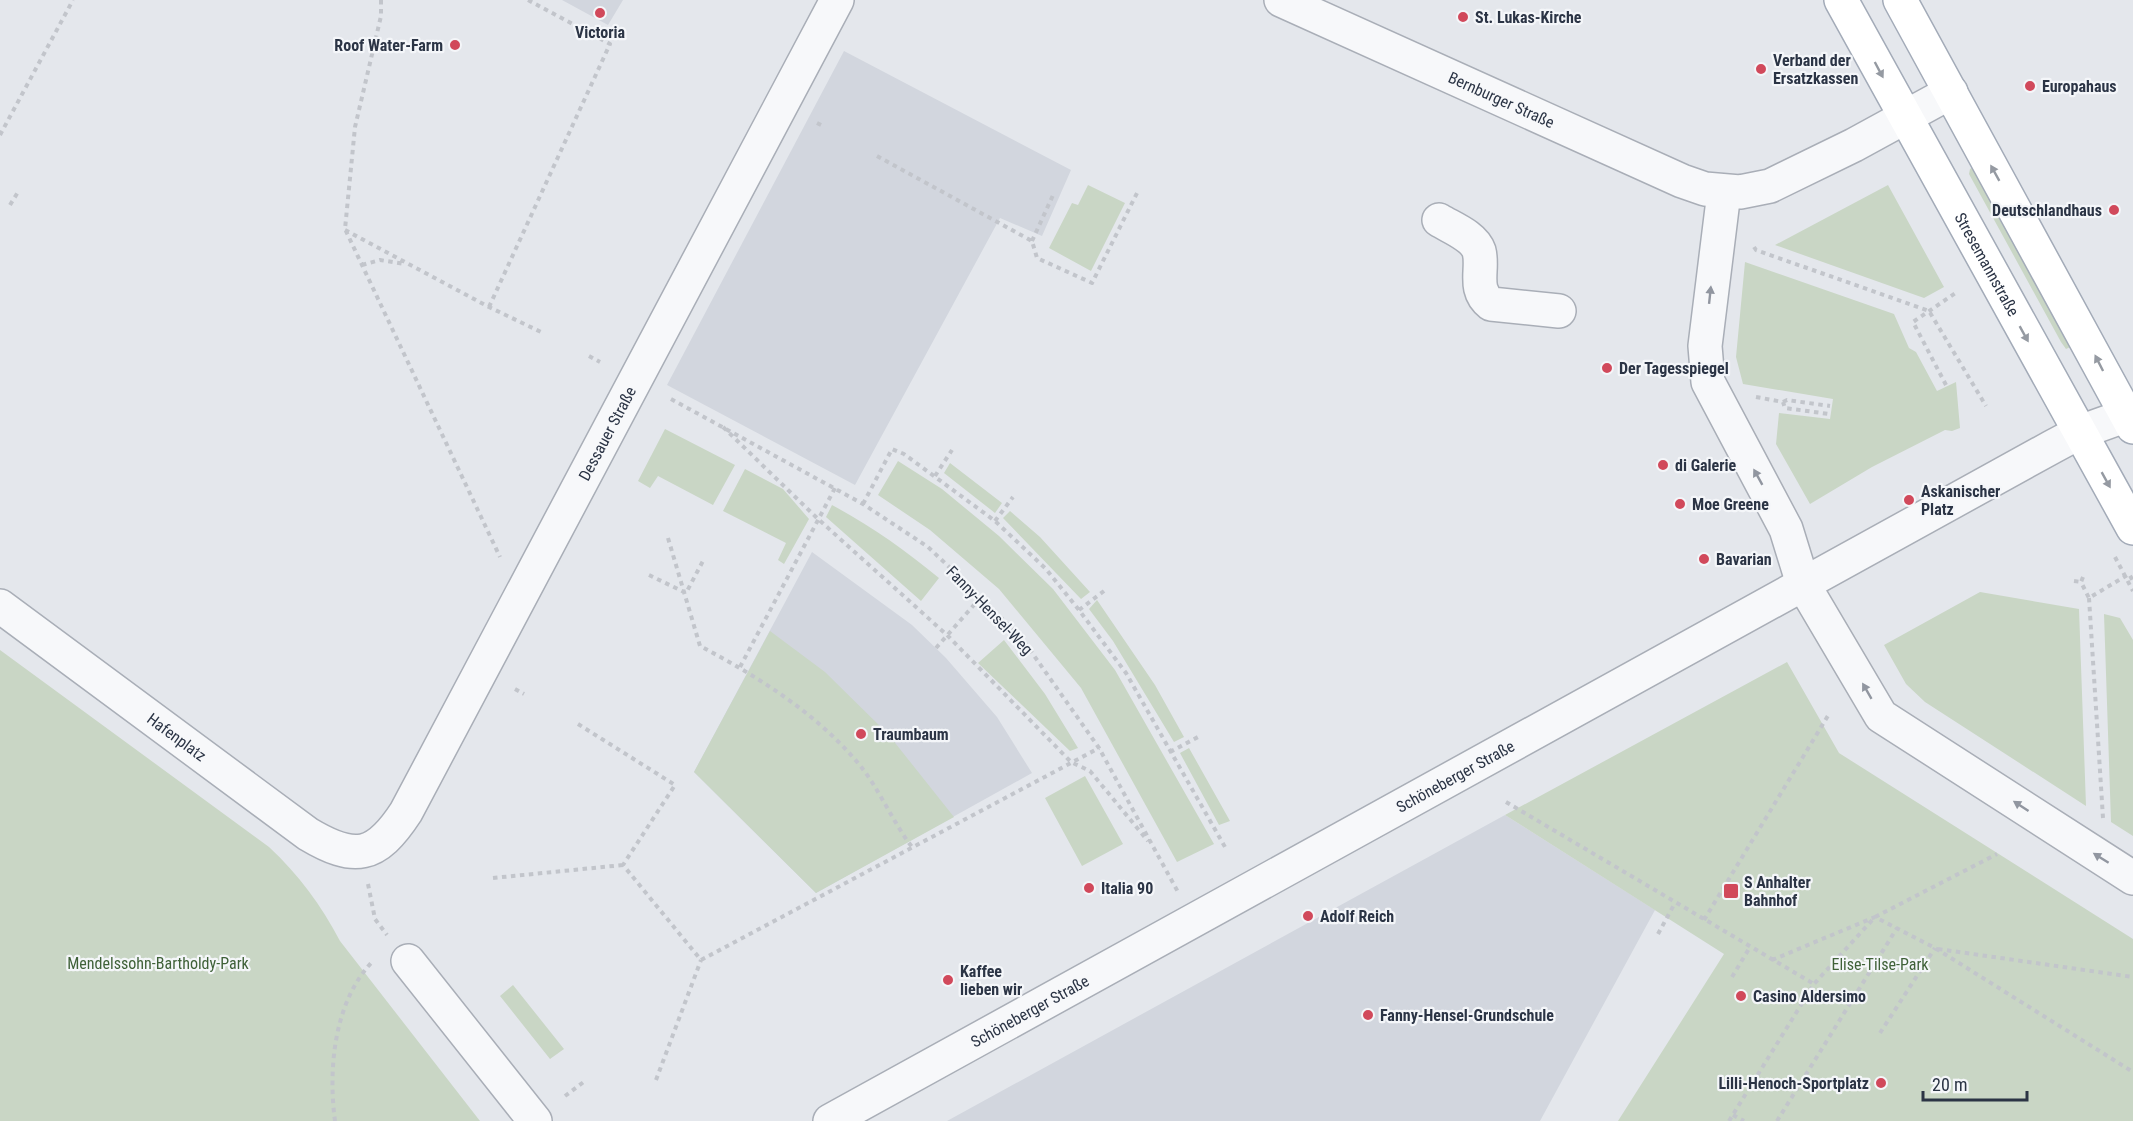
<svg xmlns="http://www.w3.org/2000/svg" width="2133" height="1121" font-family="'Roboto Condensed',sans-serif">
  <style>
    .built { fill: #d2d6de }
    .green { fill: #c9d6c5 }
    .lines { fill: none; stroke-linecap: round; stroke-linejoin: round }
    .minor-casing { stroke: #a9aeb7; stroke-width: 36 }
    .major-casing { stroke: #a3abb8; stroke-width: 36 }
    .path { stroke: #c2c5cb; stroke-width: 4; stroke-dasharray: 4.5 4.5; stroke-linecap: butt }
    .minor { stroke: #f7f8fa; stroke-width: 33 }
    .major { stroke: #fff; stroke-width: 33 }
    .oneway { fill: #959aa2 }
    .oneway2 { fill: #9196a0 }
    .poi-dot { fill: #d1495b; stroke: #f4f6f9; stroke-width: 2 }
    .labels { text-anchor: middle; stroke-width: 4.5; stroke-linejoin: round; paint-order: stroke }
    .poi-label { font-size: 16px; font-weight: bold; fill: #2b3445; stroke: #f4f6f9; text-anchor: start }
    .street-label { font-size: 16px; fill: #2b3445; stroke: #f4f6f9 }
    .park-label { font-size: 16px; fill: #3f6138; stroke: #f4f6f9 }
  </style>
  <rect width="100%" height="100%" fill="#e4e7ec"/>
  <path class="built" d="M562 0H623L608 25Z
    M844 51 1071 170 1042 236 1000 218 855 485 667 385Z
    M812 552 912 625 946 658 997 717 1032 773 816 893 694 772Z
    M1505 815 1655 910 1540 1121H947Z"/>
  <path class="green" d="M1975 166 2077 344 2066 349 2061 342 1969 174 1970 169Z
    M1088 185 1125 203 1091 271 1049 248 1072 203 1078 205Z
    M1888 185 1944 287 1924 298 1775 245Z
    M1745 262 1894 314 1909 348 1916 352 1937 391 1956 382 1960 428 1952 431 1945 430 1872 467 1810 504 1776 444 1779 413 1830 419 1833 399 1743 384 1736 357Z
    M665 429 735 465 713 505 658 476 650 488 638 481Z
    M898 461 942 489 999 536 1053 589 1115 670 1214 844 1177 862 1081 688 999 589 930 530 878 495Z
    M950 463 1002 503 995 513 944 473Z
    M745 469 783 489 809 519 784 564 778 560 786 543 723 511Z
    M832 505C871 526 905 550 939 578L921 601 826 517Z
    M1010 511 1040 537 1090 592 1081 599 1003 518Z
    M1980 592 2079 609 2086 806 1925 702 1906 684 1884 645Z
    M1097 600 1155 685 1184 737 1174 742 1113 641 1089 609Z
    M2104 614 2120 618 2133 640V836L2111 822Z
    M770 631 825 672 888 734 954 817 816 893 694 772Z
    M1004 640 1045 694 1078 748 1070 751 978 663Z
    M0 650 269 847C299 875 321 905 340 941L480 1121H0Z
    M1787 662 1839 753 2133 939V1121H1618L1724 954 1505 815Z
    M1189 748 1230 821 1219 825 1180 753Z
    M1085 776 1123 844 1082 866 1045 798Z
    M513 985 564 1049 550 1059 500 996Z"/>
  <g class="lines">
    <defs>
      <g id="minor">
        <path id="s1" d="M1281 0 1682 181 1705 189 1740 192 1770 186 1854 145 1951 92"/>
        <path d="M1724 192 1705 346 1708 382 1786 529 1803 584 1881 716 2133 878"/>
        <path d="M1439 220C1452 228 1474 236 1479 251 1484 269 1472 289 1491 304L1559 311"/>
        <path id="s2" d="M0 606 308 834C355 862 376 858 406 812L837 0"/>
        <path d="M408 961 535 1121"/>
        <path id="s3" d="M830 1121 2052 447 2080 432 2133 413"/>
      </g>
      <g id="major">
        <path id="s4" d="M1841 0 2133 528"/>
        <path d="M1900 0 2133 427"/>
      </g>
    </defs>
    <use href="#minor" class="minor-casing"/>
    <use href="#major" class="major-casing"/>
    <path class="path" d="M381 0V16L355 127 345 229 500 557
      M817 123 825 127
      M0 135 73 0
      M877 156 1032 241 1037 258 1092 283 1137 193
      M10 205 18 192
      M345 230 489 307 541 332
      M1032 241 1054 193
      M1754 247 1756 250 1929 311 1986 406
      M362 265 380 260 405 264
      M489 307 610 44 528 0
      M589 356 600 362
      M1946 385 1913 322 1957 292
      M1756 397 1783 402 1785 408 1829 414
      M671 399 863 504 928 547 981 597 1023 640 1099 748 1178 892
      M1783 402 1787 400 1830 406
      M723 427 818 519 947 635 1071 762 1090 771 1148 841
      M935 476 952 450
      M863 504 892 449 904 454 995 521 1046 569 1079 610 1126 673 1225 847
      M995 521 1013 497
      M668 538 700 646C757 676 816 713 858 763 879 788 892 821 912 847
      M2115 557 2133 591
      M649 575 686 593 704 559
      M2083 577 2081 582 2089 598 2129 574 2133 581
      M2074 581 2081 582
      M2089 598 2103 818
      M1079 610 1104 591
      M936 648 981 597
      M740 667 835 488
      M515 689 524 694
      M578 724 675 785 623 865 701 960 1099 748
      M1170 752 1198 737
      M1506 802 1814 984
      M493 878 623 865
      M368 884 375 919 387 935
      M1704 920 1829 714
      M1658 934 1675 903
      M1938 949 2133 977
      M1772 960 1875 917 1935 948 2133 1072
      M1732 977 1750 947
      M1880 1033 1935 948
      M656 1080 701 960
      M565 1096 585 1081
      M1733 1115 1744 1121
      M335 1121C328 1069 334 1002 372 962
      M1729 1121 1814 984 1875 917 1997 854
      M1777 1121 1897 928"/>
    <use href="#minor" class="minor"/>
    <use href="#major" class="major"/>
  </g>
  <defs><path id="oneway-solid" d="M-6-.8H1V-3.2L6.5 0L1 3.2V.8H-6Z" transform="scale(1.5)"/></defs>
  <g class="oneway">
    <use href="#oneway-solid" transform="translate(1879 70) rotate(62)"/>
    <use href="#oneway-solid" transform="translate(1995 173) rotate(-119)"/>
    <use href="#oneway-solid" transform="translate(2024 334) rotate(61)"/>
    <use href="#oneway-solid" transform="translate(2099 363) rotate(-117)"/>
    <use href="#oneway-solid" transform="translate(2106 480) rotate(61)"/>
  </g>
  <g class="oneway2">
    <use href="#oneway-solid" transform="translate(1710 295) rotate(-84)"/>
    <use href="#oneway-solid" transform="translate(1758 477) rotate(-119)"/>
    <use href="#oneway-solid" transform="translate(1867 691) rotate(-120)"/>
    <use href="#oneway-solid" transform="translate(2021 806) rotate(-147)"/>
    <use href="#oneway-solid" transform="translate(2101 858) rotate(-148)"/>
  </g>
  <g class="poi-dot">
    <circle cx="600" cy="13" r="6"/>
    <circle cx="1463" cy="17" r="6"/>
    <circle cx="455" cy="45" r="6"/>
    <circle cx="1761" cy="69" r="6"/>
    <circle cx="2030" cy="86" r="6"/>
    <circle cx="2114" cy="210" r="6"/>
    <circle cx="1607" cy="368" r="6"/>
    <circle cx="1663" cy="465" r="6"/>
    <circle cx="1909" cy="500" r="6"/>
    <circle cx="1680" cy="504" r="6"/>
    <circle cx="1704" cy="559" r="6"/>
    <circle cx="861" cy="734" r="6"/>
    <circle cx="1089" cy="888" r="6"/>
    <rect x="1723" y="883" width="16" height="16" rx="3"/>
    <circle cx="1308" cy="916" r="6"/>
    <circle cx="948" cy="980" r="6"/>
    <circle cx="1741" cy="996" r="6"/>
    <circle cx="1368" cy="1015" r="6"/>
    <circle cx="1881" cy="1083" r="6"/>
  </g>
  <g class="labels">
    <g class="poi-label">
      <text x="1475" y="23">St. Lukas-Kirche</text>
      <text x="600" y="38" text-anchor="middle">Victoria</text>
      <text x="443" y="51" text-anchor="end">Roof Water-Farm</text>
      <text x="1773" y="66">Verband der<tspan x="1773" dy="18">Ersatzkassen</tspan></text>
      <text x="2042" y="92">Europahaus</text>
      <text x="2102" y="216" text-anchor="end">Deutschlandhaus</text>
      <text x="1619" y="374">Der Tagesspiegel</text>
      <text x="1675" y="471">di Galerie</text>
      <text x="1921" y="497">Askanischer<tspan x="1921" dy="18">Platz</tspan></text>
      <text x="1692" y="510">Moe Greene</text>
      <text x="1716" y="565">Bavarian</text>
      <text x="873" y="740">Traumbaum</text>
      <text x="1744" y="888">S Anhalter<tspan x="1744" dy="18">Bahnhof</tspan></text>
      <text x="1101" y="894">Italia 90</text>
      <text x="1320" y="922">Adolf Reich</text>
      <text x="960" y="977">Kaffee<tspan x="960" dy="18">lieben wir</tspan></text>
      <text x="1753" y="1002">Casino Aldersimo</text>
      <text x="1380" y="1021">Fanny-Hensel-Grundschule</text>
      <text x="1869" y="1089" text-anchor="end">Lilli-Henoch-Sportplatz</text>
    </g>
    <g class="street-label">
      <text dy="6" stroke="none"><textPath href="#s1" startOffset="242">Bernburger Straße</textPath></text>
      <text dy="6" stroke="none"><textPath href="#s4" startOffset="302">Stresemannstraße</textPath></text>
      <text dy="6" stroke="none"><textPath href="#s2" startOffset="930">Dessauer Straße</textPath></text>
      <text transform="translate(990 610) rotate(46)" y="6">Fanny-Hensel-Weg</text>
      <text dy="6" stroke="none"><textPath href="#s2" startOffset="220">Hafenplatz</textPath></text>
      <text dy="6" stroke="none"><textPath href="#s3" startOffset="714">Schöneberger Straße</textPath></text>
      <text dy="6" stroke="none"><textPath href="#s3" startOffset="228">Schöneberger Straße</textPath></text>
    </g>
    <g class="park-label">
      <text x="158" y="969">Mendelssohn-Bartholdy-Park</text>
      <text x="1880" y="970">Elise-Tilse-Park</text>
    </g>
  </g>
  <path d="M1923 1091v9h104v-9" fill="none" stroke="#2b3445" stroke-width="3"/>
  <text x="1932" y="1091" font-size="18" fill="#2b3445" stroke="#f4f6f9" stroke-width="4.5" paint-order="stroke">20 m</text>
</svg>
